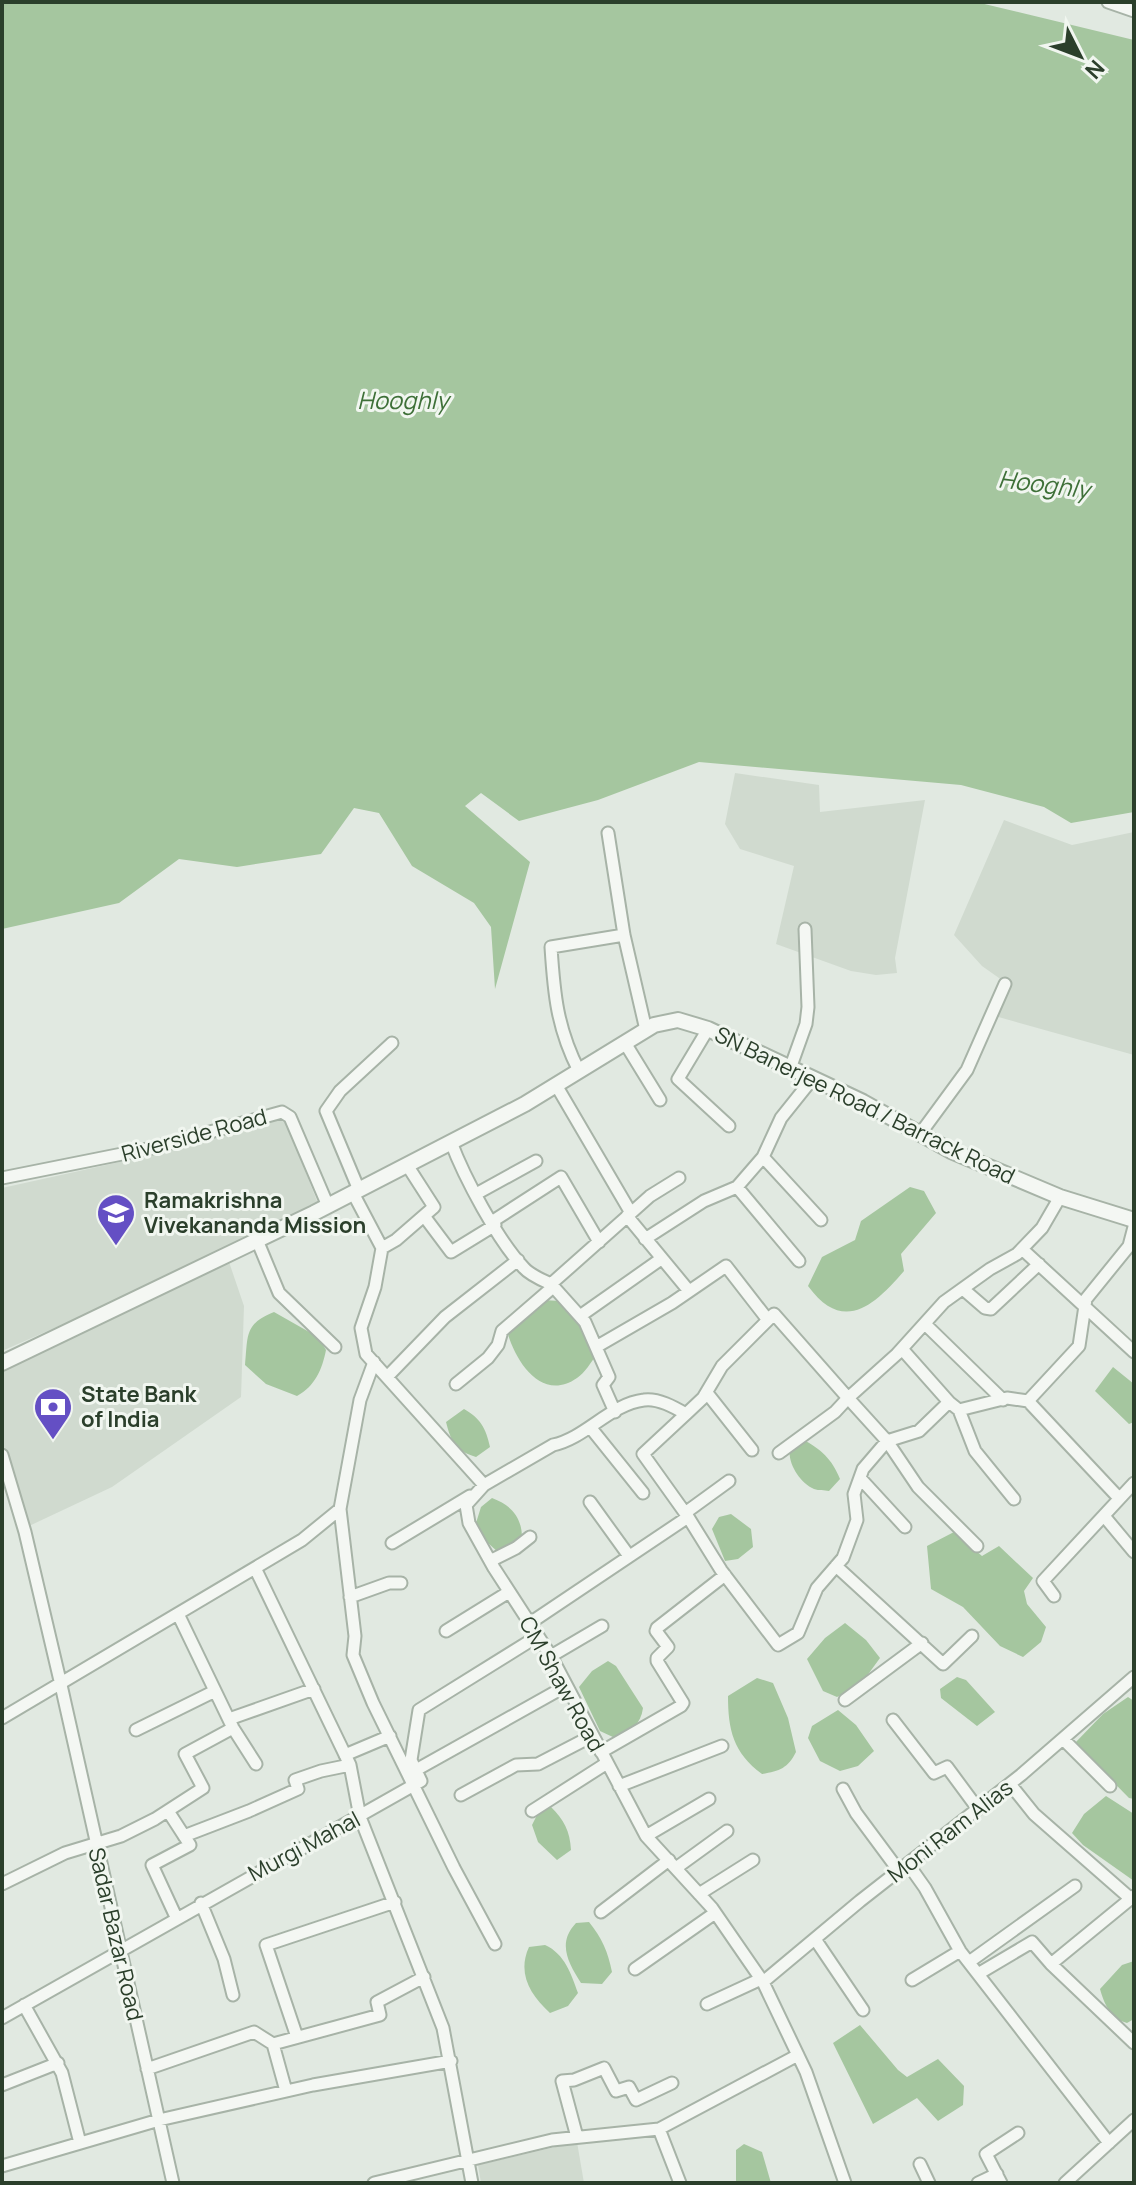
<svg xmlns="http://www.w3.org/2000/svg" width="1136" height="2185" font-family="Manrope,sans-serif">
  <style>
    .built { fill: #d0dacf }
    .water { fill: #a5c69f }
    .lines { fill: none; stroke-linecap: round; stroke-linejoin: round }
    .minor-casing { stroke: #a7b3a7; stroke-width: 15 }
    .tertiary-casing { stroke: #a7b3a7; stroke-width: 18 }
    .minor { stroke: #f4f7f3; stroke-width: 11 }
    .tertiary { stroke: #f4f7f3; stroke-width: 14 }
    .labels { text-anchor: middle; stroke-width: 6; stroke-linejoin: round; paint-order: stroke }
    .street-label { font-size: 22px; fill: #2b3f2b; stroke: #f1f6f0 }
    .poi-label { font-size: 22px; font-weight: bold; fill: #2b3f2b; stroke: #f1f6f0; text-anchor: start }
    .water-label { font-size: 24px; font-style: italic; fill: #3e7038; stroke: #f1f6f0 }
  </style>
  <rect width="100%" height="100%" fill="#e1e9e1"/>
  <path class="built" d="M735 773 819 785 820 812 925 800 895 958 897 973 876 975 851 971 776 944 794 866 740 849 725 824Z
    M1004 820 1072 845 1134 832V1055L995 1016 1010 981 999 978 982 966 954 935Z
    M277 1119 284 1122 288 1128 319 1206 143 1289 2 1351V1188L147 1156Z
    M229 1262 244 1306 241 1397 112 1487 29 1526 2 1441V1371Z
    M577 2142 584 2183H481L478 2165Z"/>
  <path class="water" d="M2 2H976L1134 40V812L1071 823 1044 807 961 785 699 762 598 800 519 821 481 793 465 806 530 862 495 989 491 927 474 903 412 866 379 813 354 808 321 854 237 867 179 859 119 903 2 929Z
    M910 1187 924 1191 936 1213 901 1254 904 1271C874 1306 843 1334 808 1286L822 1257 855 1240 861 1221Z
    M542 1300 561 1301 583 1327 597 1354C591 1362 585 1373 577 1378 541 1403 515 1360 507 1331Z
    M274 1312 318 1337 326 1350C322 1370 315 1386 297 1396L266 1384 245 1365C248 1336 244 1324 274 1312Z
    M1113 1367 1134 1384V1422L1129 1424 1095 1391Z
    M464 1409C480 1418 486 1428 490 1447L476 1457C456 1451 451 1442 446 1422Z
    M802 1439C821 1449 832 1459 840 1479L829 1491C824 1490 819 1491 814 1489 800 1483 787 1463 790 1448Z
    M492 1498C511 1505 522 1517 522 1538L499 1553 488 1543 476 1523 481 1507Z
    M731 1514 751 1529 753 1547 738 1559 725 1561 712 1529 719 1517Z
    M954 1532 982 1556 999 1546 1033 1578 1024 1591 1027 1604 1046 1627 1041 1642 1023 1657 1000 1646 963 1607 931 1589 927 1546Z
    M845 1623 866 1640 880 1658 861 1684 837 1697 823 1691 807 1659 825 1638Z
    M608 1661 616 1666 643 1708C641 1724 630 1733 615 1738L600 1731 579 1687 592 1671Z
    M957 1677 966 1680 995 1712 977 1726 941 1698 940 1689Z
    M757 1678 773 1683 788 1718 796 1752C788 1768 780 1771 762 1774 733 1753 728 1729 728 1696Z
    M1128 1697 1134 1701V1799L1129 1798 1075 1743 1103 1714Z
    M838 1710 856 1725 874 1751 858 1766 840 1771 820 1761 808 1738 812 1726Z
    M1106 1796 1134 1814V1881L1083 1845 1072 1833 1084 1814Z
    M551 1807C564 1820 570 1831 571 1850L557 1860 538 1842 532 1825 538 1813Z
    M589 1922C602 1938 608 1952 612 1972L602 1984 581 1983C568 1962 557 1943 576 1923Z
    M545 1945C565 1954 571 1974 578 1993L568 2006 550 2013C530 1995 517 1973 529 1947Z
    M1134 1961V2019L1127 2023C1111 2019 1104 2004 1100 1989L1122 1965Z
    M860 2025 898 2070 907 2077 938 2059 964 2086 963 2105 938 2121 917 2098 873 2124 833 2043Z
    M744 2144 762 2152 771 2183H736V2150Z"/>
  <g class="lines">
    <defs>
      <path id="minor" d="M1108 2 1134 11
        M608 833 624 935 646 1030
        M708 1029 678 1079 729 1126
        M625 1043 660 1100
        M791 1066 806 1024 808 1007 805 929
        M579 1071C557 1028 554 994 551 947L624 935
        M556 1085 631 1213 551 1284 585 1322 609 1377 603 1385 615 1412
        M920 1134 967 1070 1005 984
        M451 1142C464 1177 498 1241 524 1268 530 1275 542 1280 551 1284
        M763 1157 821 1220
        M2 1178 152 1148 282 1112 290 1117 328 1206
        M737 1187 799 1261
        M359 1190 326 1111 340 1091 392 1043
        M353 1193 382 1248 375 1287 361 1328 366 1354 484 1485 466 1505 469 1523 494 1568 551 1656 646 1836 712 1908 763 1982 806 2072 845 2183
        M476 1194 536 1161
        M631 1213 650 1196 679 1178
        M424 1216 451 1252 495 1225
        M627 1216 689 1291
        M493 1221 561 1177 599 1242
        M645 1239 704 1201 737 1187 763 1157 781 1118 813 1078
        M257 1240 279 1293 335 1347
        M382 1248 396 1240 434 1207 407 1165
        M1022 1249 1134 1352
        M963 1289 985 1308 991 1309 1039 1264
        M580 1316 661 1259
        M925 1324 1003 1400
        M596 1347 672 1303 726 1266 768 1320
        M902 1349 949 1402
        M374 1362 360 1400 340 1509 355 1636 353 1655 373 1703 454 1868 495 1944
        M387 1377 445 1317 518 1260
        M456 1384 488 1358 498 1345 502 1331 553 1287
        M707 1393 752 1450
        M1028 1401 1118 1497
        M959 1410 975 1451 1014 1499
        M686 1414 643 1454 688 1517
        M590 1427 643 1493
        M779 1453 835 1412 848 1398 887 1441 918 1487 977 1546
        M2 1455 25 1532 61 1685 173 2183
        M860 1478 905 1527
        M484 1485 553 1445C586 1438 610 1404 644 1400 658 1398 674 1407 686 1414L703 1398 722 1366 774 1314 848 1398 897 1354 944 1302 990 1269 1017 1254 1042 1228 1060 1197
        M590 1502 629 1556
        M685 1513 729 1481
        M1104 1516 1134 1552
        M392 1543 470 1496
        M490 1561 516 1548 530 1537
        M836 1566 943 1664 972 1636
        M255 1568 350 1765 360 1817 443 2028 472 2183
        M1054 1596 1043 1581 1134 1483
        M350 1597 389 1583H401
        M178 1614 233 1728 256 1764
        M530 1623 688 1517 721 1570 778 1645 798 1633 817 1588 843 1558 857 1520 854 1494 863 1469 887 1441 919 1431 949 1402 959 1410 1007 1398 1028 1401 1079 1346 1086 1299 1129 1246 1134 1227
        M446 1631 509 1592
        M551 1656 602 1626
        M845 1700 922 1643
        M2 1718 302 1540 340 1509
        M229 1719 314 1689
        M893 1720 934 1773 947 1767 978 1809
        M136 1730 215 1691
        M1063 1739 1110 1786
        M601 1752 681 1706 683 1703 657 1661V1658L668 1647 656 1631 657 1628 725 1575
        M345 1755 390 1736
        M416 1770 566 1686
        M1010 1784 1034 1814 1131 1899
        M619 1786 722 1746
        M843 1789 856 1813 899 1871
        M461 1795 516 1765 538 1764 592 1736
        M168 1811 190 1845 152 1865 176 1917
        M532 1811 607 1763
        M184 1836 249 1811 298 1789 295 1780 321 1771 350 1765
        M646 1836 709 1799
        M908 1864 925 1888 960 1951 1109 2143
        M676 1868 727 1831
        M2 1884 65 1853 121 1836 155 1819 203 1788 185 1754 233 1728
        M699 1894 753 1860
        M201 1903 224 1959 233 1995
        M601 1912 669 1860
        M815 1939 863 2010
        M969 1962 1075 1886
        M1051 1964 1134 1896
        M635 1969 715 1913
        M978 1974 1032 1942 1051 1964 1134 2043
        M912 1980 960 1951
        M763 1982 860 1901 1021 1775 1134 1677
        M707 2004 761 1979
        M24 2005 62 2073 80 2143
        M2 2018 421 1781 411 1760 419 1710 538 1636
        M297 2037 266 1945 395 1902
        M147 2069 254 2032 273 2044
        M2 2085 58 2063
        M286 2091 273 2044 380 2015 377 2002 424 1977
        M659 2129 680 2183
        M577 2137 562 2081 574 2080 604 2068 616 2091 629 2087 636 2100 672 2083
        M920 2164 929 2183
        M2 2166 159 2120 313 2085 451 2061
        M374 2183 552 2140 659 2129 798 2055
        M978 2183 997 2174
        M1001 2183 986 2154 1018 2133
        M1065 2183 1134 2120"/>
      <path id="tertiary" d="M2 1363 314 1213 525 1104 654 1025 678 1020 708 1029 863 1102 951 1151 1060 1197 1134 1220"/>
    </defs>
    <use href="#minor" class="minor-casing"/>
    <use href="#tertiary" class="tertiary-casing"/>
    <use href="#minor" class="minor"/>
    <use href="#tertiary" class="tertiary"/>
  </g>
  <defs>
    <symbol id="school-pin" viewBox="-11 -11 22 30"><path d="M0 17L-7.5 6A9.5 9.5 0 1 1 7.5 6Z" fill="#644fc4" stroke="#f1f6f0"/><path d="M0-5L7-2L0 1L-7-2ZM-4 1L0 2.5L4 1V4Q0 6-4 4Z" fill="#fff"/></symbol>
    <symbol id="bank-pin" viewBox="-11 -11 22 30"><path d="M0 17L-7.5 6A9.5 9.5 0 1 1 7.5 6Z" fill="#644fc4" stroke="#f1f6f0"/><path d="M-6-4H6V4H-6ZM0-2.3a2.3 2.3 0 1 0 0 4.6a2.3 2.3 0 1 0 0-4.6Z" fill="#fff"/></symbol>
  </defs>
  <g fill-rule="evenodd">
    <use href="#school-pin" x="94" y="1191" width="44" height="60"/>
    <use href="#bank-pin" x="31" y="1385" width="44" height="60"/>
  </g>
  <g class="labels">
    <g class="street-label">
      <text transform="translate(865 1105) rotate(26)" y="8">SN Banerjee Road / Barrack Road</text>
      <text transform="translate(194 1135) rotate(-15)" y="8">Riverside Road</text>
      <text transform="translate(562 1684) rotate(61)" y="8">CM Shaw Road</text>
      <text transform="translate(950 1831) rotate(-38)" y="8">Moni Ram Alias</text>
      <text transform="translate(304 1846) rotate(-28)" y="8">Murgi Mahal</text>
      <text transform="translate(116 1934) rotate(77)" y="8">Sadar Bazar Road</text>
    </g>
    <g class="poi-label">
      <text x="144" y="1208">Ramakrishna<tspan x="144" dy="25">Vivekananda Mission</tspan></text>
      <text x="81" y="1402">State Bank<tspan x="81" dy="25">of India</tspan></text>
    </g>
    <g class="water-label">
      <text x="403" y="409">Hooghly</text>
      <text transform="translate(1044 485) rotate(7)" y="8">Hooghly</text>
    </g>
  </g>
  <rect width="1136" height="2185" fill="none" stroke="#2b3f2b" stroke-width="8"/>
  <g transform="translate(1080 56) rotate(132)" stroke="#f1f6f0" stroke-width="6" paint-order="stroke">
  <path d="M0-6L14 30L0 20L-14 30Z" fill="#2b3f2b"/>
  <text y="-12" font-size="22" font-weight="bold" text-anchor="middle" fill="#2b3f2b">N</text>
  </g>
</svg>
